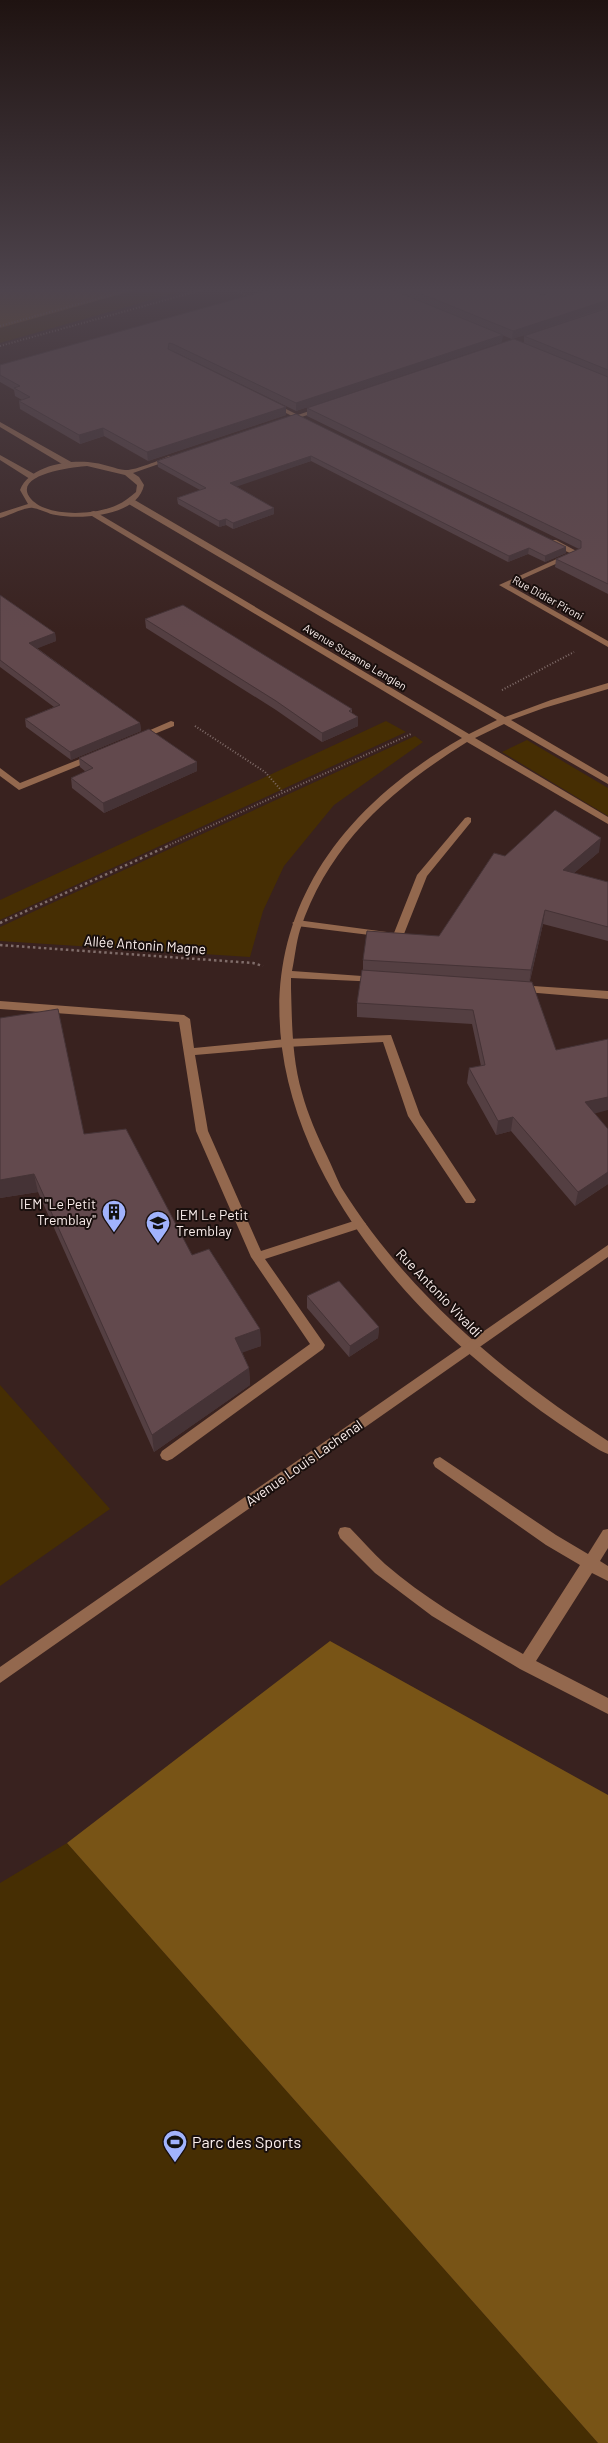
<svg xmlns="http://www.w3.org/2000/svg" width="608" height="2443" font-family="Barlow,sans-serif">
  <style>
    .green { fill: #462e03 }
    .forest { fill: #785416 }
    .lines { fill: none; stroke-linecap: round; stroke-linejoin: round }
    .path-far1 { stroke: #806d6a; stroke-width: 2; stroke-dasharray: 1 2; stroke-linecap: butt }
    .path { stroke: #806d6a; stroke-width: 2.5; stroke-dasharray: 2.5 3; stroke-linecap: butt }
    .service { fill: #93684e; fill-rule: evenodd }
    .minor { fill: #93684e; fill-rule: evenodd }
    .tertiary { fill: #93684e; fill-rule: evenodd }
    .wall { fill: #543f42 }
    .shaded-wall { fill: #453336 }
    .building { fill: #62494d; stroke: #453336 }
    .labels { text-anchor: middle; stroke-width: 4; stroke-linejoin: round; paint-order: stroke }
    .far-street-label { font-size: 11px; fill: #fdf0ee; stroke: #190f0d }
    .street-label { font-size: 14px; fill: #fdf0ee; stroke: #190f0d }
    .poi-label { font-size: 14px; fill: #fdf0ee; stroke: #190f0d; text-anchor: end }
    .near-poi-label { font-size: 16px; fill: #fdf0ee; stroke: #190f0d; text-anchor: start }
  </style>
  <rect width="100%" height="100%" fill="#39221f"/>
  <path class="green" d="M0 288H193L0 343Z
    M386 721 406 732 0 920V900Z
    M415 736 423 742 334 805 284 866 263 911 250 957 0 941V927Z
    M527 740 608 788V816L502 752Z
    M0 1385 110 1509 0 1586Z
    M67 1843 598 2443H0V1883Z"/>
  <path class="forest" d="M0 288H143L0 328Z
    M330 1641 608 1795V2443H598L67 1843Z"/>
  <g class="lines">
    <path class="path-far1" d="M230 288 250 297
      M0 326 136 288
      M0 346 209 288
      M502 690 574 652
      M195 726 265 772 282 791
      M167 846 411 734"/>
    <path class="path" d="M0 923 170 845
      M0 945 253 963 263 966"/>
    <path class="service" d="M468 817 471 818V822L427 876 402 939 297 926 292 923 297 920 394 933 417 875 465 818Z
      M0 1001 184 1015 190 1019 194 1048 286 1039 391 1035 420 1115 476 1200 474 1203H466L408 1116 383 1042 286 1047 195 1055 208 1131 261 1251 360 1219 366 1224 364 1227 265 1259 325 1345 323 1349 172 1459 167 1461 162 1459 160 1455 162 1451 310 1344 251 1257 196 1131 179 1022 0 1009Z
      M440 1457 556 1535 588 1554 603 1530 608 1529V1548L600 1561 608 1566V1581L592 1573 536 1661 608 1698V1714L520 1669 432 1616 375 1573 340 1538 338 1533 340 1528 345 1527 350 1528C362 1540 373 1553 385 1564 427 1600 475 1628 523 1654L580 1565 546 1545 435 1467 433 1463 435 1459Z"/>
    <path class="minor" d="M270 401 310 421 311 422 306 423 268 404 267 403Z
      M0 422 73 463 74 465 67 467 0 427Z
      M0 455 36 475 37 477 30 479 0 460Z
      M127 499H133L505 717 551 700 608 683V689L544 708 511 720 608 777V784L504 724 475 738 608 817V824L467 742C392 789 329 843 300 930 296 943 295 957 292 971L376 977 380 978 381 980 380 982 291 978V988C292 1023 292 1059 302 1093 308 1115 317 1135 327 1156 332 1166 336 1177 341 1187 407 1293 504 1374 608 1441V1454C597 1450 586 1441 576 1435 537 1410 501 1381 466 1351 258 1167 181 899 462 738L87 513 94 511 469 734 497 720 127 503Z
      M550 540H556L580 553 509 585 608 641V647L499 585 570 553 550 544Z
      M171 721 174 722V726L142 739 134 737Z
      M95 753 100 756 98 758 19 790 0 776V768L20 783Z
      M518 985 608 991V999L514 991 513 989 514 987Z"/>
    <path class="tertiary" d="M324 406 327 408 326 409 283 423 280 421Z
      M169 456 176 458 133 473 139 477 144 485C138 516 81 520 56 515 48 514 41 509 33 508 27 506 8 516 0 518V513L28 504 20 490C30 465 71 459 95 463 105 464 115 469 125 470 134 471 160 460 169 456ZM87 466 125 475 137 485 136 492C130 497 124 502 117 505 96 515 48 518 31 499 10 474 75 467 87 466Z
      M608 1245V1257L0 1683V1667Z"/>
  </g>
  <path class="wall" d="M267 288H608V308L512 339 502 335V342L296 411 173 351 286 415 148 461 104 436 80 444 20 409 19 401 22 400 15 396 14 390 0 382V365L267 291Z
    M608 308V594L555 567 556 559 579 549 307 416V408L524 343V336Z
    M296 414 566 553 545 562 528 554 508 562 311 461 236 486 274 508V514L233 529 226 525 219 527 178 504 177 498 200 490 158 467 157 461Z
    M0 595 55 633 56 641 37 648 140 723 141 731 71 760 26 727 25 719 54 707 0 667Z
    M145 619 352 709V713L358 717V726L322 742 276 710 146 628Z
    M79 758 197 762V771L104 813 72 788 71 778 86 772 80 767Z
    M599 852 574 873 608 882V941L543 924 530 981 556 1050 594 1114 608 1129V1184L575 1206 511 1131 496 1135 467 1083 469 1068 481 1066 472 1024 357 1017V1003L363 970V960L439 936 505 856Z
    M0 1018 84 1134 192 1255 260 1329 261 1346 242 1352 249 1368 250 1385 154 1452 38 1192 0 1198Z
    M307 1296 379 1327 378 1338 349 1357 307 1308Z"/>
  <path class="shaded-wall" d="M608 300 607 307 512 339 513 331Z
    M503 335 502 342 296 411V403Z
    M286 407V415L148 461 147 452Z
    M103 428 104 436 80 444 79 435Z
    M311 456V461L230 489V483Z
    M274 508V514L233 529V523Z
    M226 519V525L219 527V521Z
    M566 547V553L545 562V556Z
    M529 548 528 554 508 562 509 556Z
    M55 633 56 641 31 651 29 643Z
    M358 717V726L322 742V733Z
    M140 723 141 731 71 760 70 752Z
    M197 762V771L104 813 103 803Z
    M601 838 599 852 561 884 563 870Z
    M545 910 543 924 529 984 531 970Z
    M608 1097V1110L582 1117 585 1102Z
    M513 1117 511 1131 496 1135 498 1121Z
    M608 1172V1184L575 1206 578 1192Z
    M34 1174 38 1192 0 1198V1180Z
    M379 1327 378 1338 349 1357 350 1346Z
    M260 1329 261 1346 236 1355 235 1338Z
    M249 1368 250 1385 154 1452 152 1435Z"/>
  <path class="building" d="M275 288H388L503 335 296 403 173 344 169 343 168 349 286 407 147 452 103 428 79 435 19 401 30 397 14 388 20 386 0 375V365Z
    M407 288H526L542 295 549 293V291L543 288H608V300L513 331Z
    M608 308V370L524 336Z
    M514 339 608 377V584L556 559 581 548V541L307 408Z
    M296 414 566 547 545 556 529 548 509 556 311 456 230 483 274 508 233 523 226 519 219 521 177 498 206 488 157 461Z
    M0 595 55 633 29 643 140 723 70 752 25 719 60 705 0 660Z
    M183 605 352 709 349 711 358 717 322 733 276 701 145 619Z
    M149 729 197 762 103 803 71 778 93 768 79 758Z
    M555 810 601 838 563 870 608 882V927L545 910 531 970 363 960 367 931 439 936 494 853 505 856Z
    M362 970 532 982 556 1050 608 1039V1097L585 1102 608 1129V1172L578 1192 513 1117 498 1121 469 1068 485 1065 473 1010 357 1003Z
    M58 1009 84 1134 126 1129 192 1255 209 1249 260 1329 235 1338 249 1368 152 1435 34 1174 0 1180V1018Z
    M339 1281 379 1327 350 1346 307 1296Z"/>
  <linearGradient id="sky" x2="0" y2="1"><stop stop-color="#1f1311"/><stop offset="0.46" stop-color="#4e444d"/><stop offset="1" stop-color="#4e444d" stop-opacity="0"/></linearGradient>
  <rect width="608" height="630" fill="url(#sky)"/>
  <defs>
    <symbol id="building-pin" viewBox="-11 -11 22 30"><path d="M0 17L-7.5 6A9.5 9.5 0 1 1 7.5 6Z" fill="#a1b3fd" stroke="#190f0d"/><path d="M-4-6H4V6H1V3H-1V6H-4ZM-2.5-4.3h1.7v1.8h-1.7ZM.8-4.3h1.7v1.8H.8ZM-2.5-1h1.7V.8h-1.7ZM.8-1h1.7V.8H.8Z" fill="#111"/></symbol>
    <symbol id="school-pin" viewBox="-11 -11 22 30"><path d="M0 17L-7.5 6A9.5 9.5 0 1 1 7.5 6Z" fill="#a1b3fd" stroke="#190f0d"/><path d="M0-5L7-2L0 1L-7-2ZM-4 1L0 2.5L4 1V4Q0 6-4 4Z" fill="#111"/></symbol>
    <symbol id="stadium-pin" viewBox="-11 -11 22 30"><path d="M0 17L-7.5 6A9.5 9.5 0 1 1 7.5 6Z" fill="#a1b3fd" stroke="#190f0d"/><path d="M0-5a6.5 5 0 1 0 0 10a6.5 5 0 1 0 0-10ZM-3.5-1.8h7v3.6h-7Z" fill="#111"/></symbol>
  </defs>
  <g fill-rule="evenodd">
    <use href="#building-pin" x="100" y="1198" width="28" height="38"/>
    <use href="#school-pin" x="144" y="1209" width="28" height="38"/>
    <use href="#stadium-pin" x="161" y="2128" width="28" height="38"/>
  </g>
  <g class="labels">
    <g class="far-street-label">
      <text transform="translate(548 598) rotate(29)" y="4">Rue Didier Pironi</text>
      <text transform="translate(355 657) rotate(31)" y="4">Avenue Suzanne Lenglen</text>
    </g>
    <g class="street-label">
      <text transform="translate(145 945) rotate(4)" y="5">Allée Antonin Magne</text>
      <text transform="translate(439 1293) rotate(46)" y="5">Rue Antonio Vivaldi</text>
      <text transform="translate(304 1463) rotate(-35)" y="5">Avenue Louis Lachenal</text>
    </g>
    <g class="poi-label">
      <text x="96" y="1209">IEM "Le Petit<tspan x="96" dy="16">Tremblay"</tspan></text>
      <text x="176" y="1220" text-anchor="start">IEM Le Petit<tspan x="176" dy="16">Tremblay</tspan></text>
    </g>
    <g class="near-poi-label">
      <text x="192" y="2148">Parc des Sports</text>
    </g>
  </g>
</svg>
